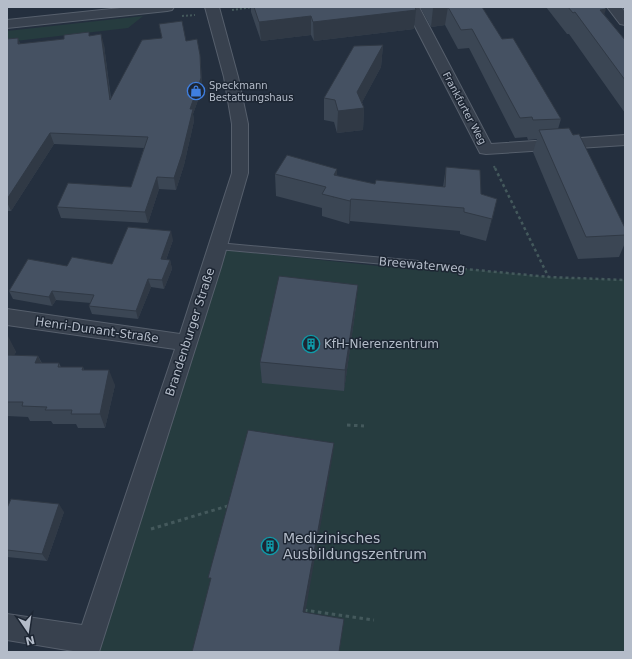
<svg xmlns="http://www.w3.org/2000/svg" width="632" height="659" font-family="'DejaVu Sans',sans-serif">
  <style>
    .green { fill: #263c3f }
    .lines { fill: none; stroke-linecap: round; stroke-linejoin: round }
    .service-casing { stroke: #565f6c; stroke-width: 2 }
    .minor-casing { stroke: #565f6c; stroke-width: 2 }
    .path-far2 { stroke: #44595c; stroke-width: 2; stroke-dasharray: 2 2; stroke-linecap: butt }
    .path-far1 { stroke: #44595c; stroke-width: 2.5; stroke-dasharray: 3 3; stroke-linecap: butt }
    .path { stroke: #44595c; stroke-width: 3; stroke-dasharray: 3.5 3.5; stroke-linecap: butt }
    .service { fill: #38414e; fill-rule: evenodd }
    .minor { fill: #38414e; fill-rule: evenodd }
    .wall { fill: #3b4654 }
    .shaded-wall { fill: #303945 }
    .building { fill: #455162; stroke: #303945 }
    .labels { text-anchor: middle; stroke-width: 3; stroke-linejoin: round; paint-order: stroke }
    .far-poi-label { font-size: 10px; fill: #b4bcc9; stroke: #1d2633; text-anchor: start }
    .far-street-label { font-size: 10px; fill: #b4bcc9; stroke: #1d2633 }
    .street-label { font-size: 12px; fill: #b4bcc9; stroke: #1d2633 }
    .poi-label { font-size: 12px; fill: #b4bcc9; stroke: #1d2633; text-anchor: start }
    .near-poi-label { font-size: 14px; fill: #b4bcc9; stroke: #1d2633; text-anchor: start }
  </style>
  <rect width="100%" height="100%" fill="#242f3e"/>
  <path class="green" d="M143 16 128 28 7 42V31Z
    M225 250 417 270 418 264 549 277 625 280V652H86Z"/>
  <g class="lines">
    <defs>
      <path id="service" d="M218 243 418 261 423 264 418 267 218 249 213 246Z"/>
      <path id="minor" d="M130 7H174L172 10 167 11 7 28V20Z
        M205 7H219L238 77 248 124V173L221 267 99 652H73V651L7 640V614L82 625 175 349 7 325V309L180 334 232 173V124L224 77Z
        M405 7H419L491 144 625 135V145L486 154 480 153Z
        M607 7H621L625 12V25L620 24Z"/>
    </defs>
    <use href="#service" class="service-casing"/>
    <use href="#minor" class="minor-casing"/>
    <path class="path-far2" d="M232 10 253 7
      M182 16 195 15
      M494 166 495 169"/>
    <path class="path-far1" d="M495 168 548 276
      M434 266 549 277 625 280"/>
    <path class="path" d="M347 425 364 426
      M151 529 231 505
      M304 610 374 620"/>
    <use href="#service" class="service"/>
    <use href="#minor" class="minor"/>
  </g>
  <path class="wall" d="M251 7H415L414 29 314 41 311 35 261 41 251 12Z
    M420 7H482L502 39 561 119 558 129 625 228V243L619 257 578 259 533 152 537 139 528 140 527 137 515 138 469 48 458 49 445 25 431 27Z
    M546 7H604V14L625 40V113L569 34H567Z
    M159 24 186 41 200 55 201 66 202 89 193 114 194 121 184 165 176 190 159 189 148 223 61 218 57 207 131 187 144 148 54 144 11 211H8L7 212V39L18 38 20 44 90 36 104 45 111 98 162 38Z
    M383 45 381 67 362 102 364 108 363 130 337 133 334 122 324 120V98Z
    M446 167 481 194 497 199 486 241 460 234V231L350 221 349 224 322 216V208L276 196 275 174 337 176 375 184 443 187Z
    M173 240 166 260H170L172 269 164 289 151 287 138 319 92 314 89 306 91 303 56 300 52 306 13 299 9 291 67 266 112 264Z
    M356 306 344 391 262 383 260 362Z
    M7 336 16 352 14 355 38 356 42 363H59L61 367H83L84 370 115 385 105 428H78L76 424H53L51 421H30L28 417 7 416Z
    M7 508 64 512 47 561 7 557Z"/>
  <path class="shaded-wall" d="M439 7H448L445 25 431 27 433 8Z
    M606 9 599 30 600 10Z
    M416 10 414 29 314 41 313 22Z
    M311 16V35L261 41 259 22Z
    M101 34 104 45 112 112 110 100Z
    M18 38 22 49 18 44Z
    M383 45 381 67 359 108H364L363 130 337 133 338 111 357 92Z
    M200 55 201 66 202 89 193 114 194 121 184 165 176 190 174 178Z
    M50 133 54 144 11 211 7 202V199Z
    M337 169V191L333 198 334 175Z
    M157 177 159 189 148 223 145 212Z
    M351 199 350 221 349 224 350 201Z
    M497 199 492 221 486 241 492 219Z
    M171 231 173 240 163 268 161 259Z
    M170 260 172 269 164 289 162 280Z
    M148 279 151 287 138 319 136 311Z
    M358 285 356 306 344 391 345 370Z
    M52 291 56 300 52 306 49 297Z
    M8 336 16 352 7 369V339Z
    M38 356 45 371 35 363Z
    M109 370 115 385 105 428 100 414Z
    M334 443 333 454 304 620 303 612Z
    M59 504 64 512 47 561 42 554Z"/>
  <path class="building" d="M254 7H415L416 10 313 22 311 16 259 22Z
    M448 7H482L502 39 513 38 561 119 533 120 532 117 520 118 472 29 461 30Z
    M568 7H604L606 9 600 10 625 40V80L575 12 573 13Z
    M182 21 186 41 197 39 200 55 201 78 190 109H193L182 154 174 178 157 177 145 212 57 207 68 183 131 187 148 137 50 133 7 199V39L18 38V44L64 39V35L89 32V36L101 34 110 100 142 40 162 38 159 24Z
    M383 45 357 92 364 108 338 111 335 100 324 98 354 46Z
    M569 128 573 135 579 134 625 228V235L586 237 539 130Z
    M287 155 337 169 334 175 375 184 376 180 445 187 446 167 480 170 481 194 497 199 492 219 464 212V208L351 199 350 201 322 194 326 187 275 174Z
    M128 227 171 231 161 259 170 260 162 280 148 279 136 311 89 306 94 295 52 291 49 297 9 291 28 259 67 266 72 257 112 264Z
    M279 276 358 285 345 370 260 362Z
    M7 355 38 356 35 363H59L58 367H83L82 370H109L100 414H71L72 410H45L47 407 22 406 23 402H7Z
    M248 430 334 443 303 612 344 619 339 652H192L211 578H208Z
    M11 499 59 504 42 554 7 550V508Z"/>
  <defs>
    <symbol id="shop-ring" viewBox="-11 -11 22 22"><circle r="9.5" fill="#1d2633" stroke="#3f7fe0" stroke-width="1.5"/><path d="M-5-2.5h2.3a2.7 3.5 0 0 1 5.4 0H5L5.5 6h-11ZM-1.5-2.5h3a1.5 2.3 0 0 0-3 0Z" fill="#3f7fe0"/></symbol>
    <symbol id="building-ring" viewBox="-11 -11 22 22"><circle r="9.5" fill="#1d2633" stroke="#0f9aa8" stroke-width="1.5"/><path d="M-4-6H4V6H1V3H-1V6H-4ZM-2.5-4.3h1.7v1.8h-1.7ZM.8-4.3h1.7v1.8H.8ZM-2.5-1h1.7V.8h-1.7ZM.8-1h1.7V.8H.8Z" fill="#0f9aa8"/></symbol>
  </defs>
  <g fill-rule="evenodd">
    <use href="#shop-ring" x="186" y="81" width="20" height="20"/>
    <use href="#building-ring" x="301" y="334" width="20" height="20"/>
    <use href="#building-ring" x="260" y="536" width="20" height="20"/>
  </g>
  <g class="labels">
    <g class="far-poi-label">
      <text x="209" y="89">Speckmann<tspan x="209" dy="12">Bestattungshaus</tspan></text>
    </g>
    <g class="far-street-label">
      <text transform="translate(465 108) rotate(62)" y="4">Frankfurter Weg</text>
    </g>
    <g class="street-label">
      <text transform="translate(422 265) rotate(5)" y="4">Breewaterweg</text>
      <text transform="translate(97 330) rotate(8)" y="4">Henri-Dunant-Straße</text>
      <text transform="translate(190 332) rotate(-72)" y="4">Brandenburger Straße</text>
    </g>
    <g class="poi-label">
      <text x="324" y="348">KfH-Nierenzentrum</text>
    </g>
    <g class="near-poi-label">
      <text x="283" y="543">Medizinisches<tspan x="283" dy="16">Ausbildungszentrum</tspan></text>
    </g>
  </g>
  <rect width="632" height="659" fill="none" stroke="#b4bcc9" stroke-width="16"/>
  <g transform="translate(28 631) rotate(167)" stroke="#1d2633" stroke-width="3" paint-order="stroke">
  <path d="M0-3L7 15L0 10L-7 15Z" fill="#b4bcc9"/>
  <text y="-6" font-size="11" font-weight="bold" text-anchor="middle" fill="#b4bcc9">N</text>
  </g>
</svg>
